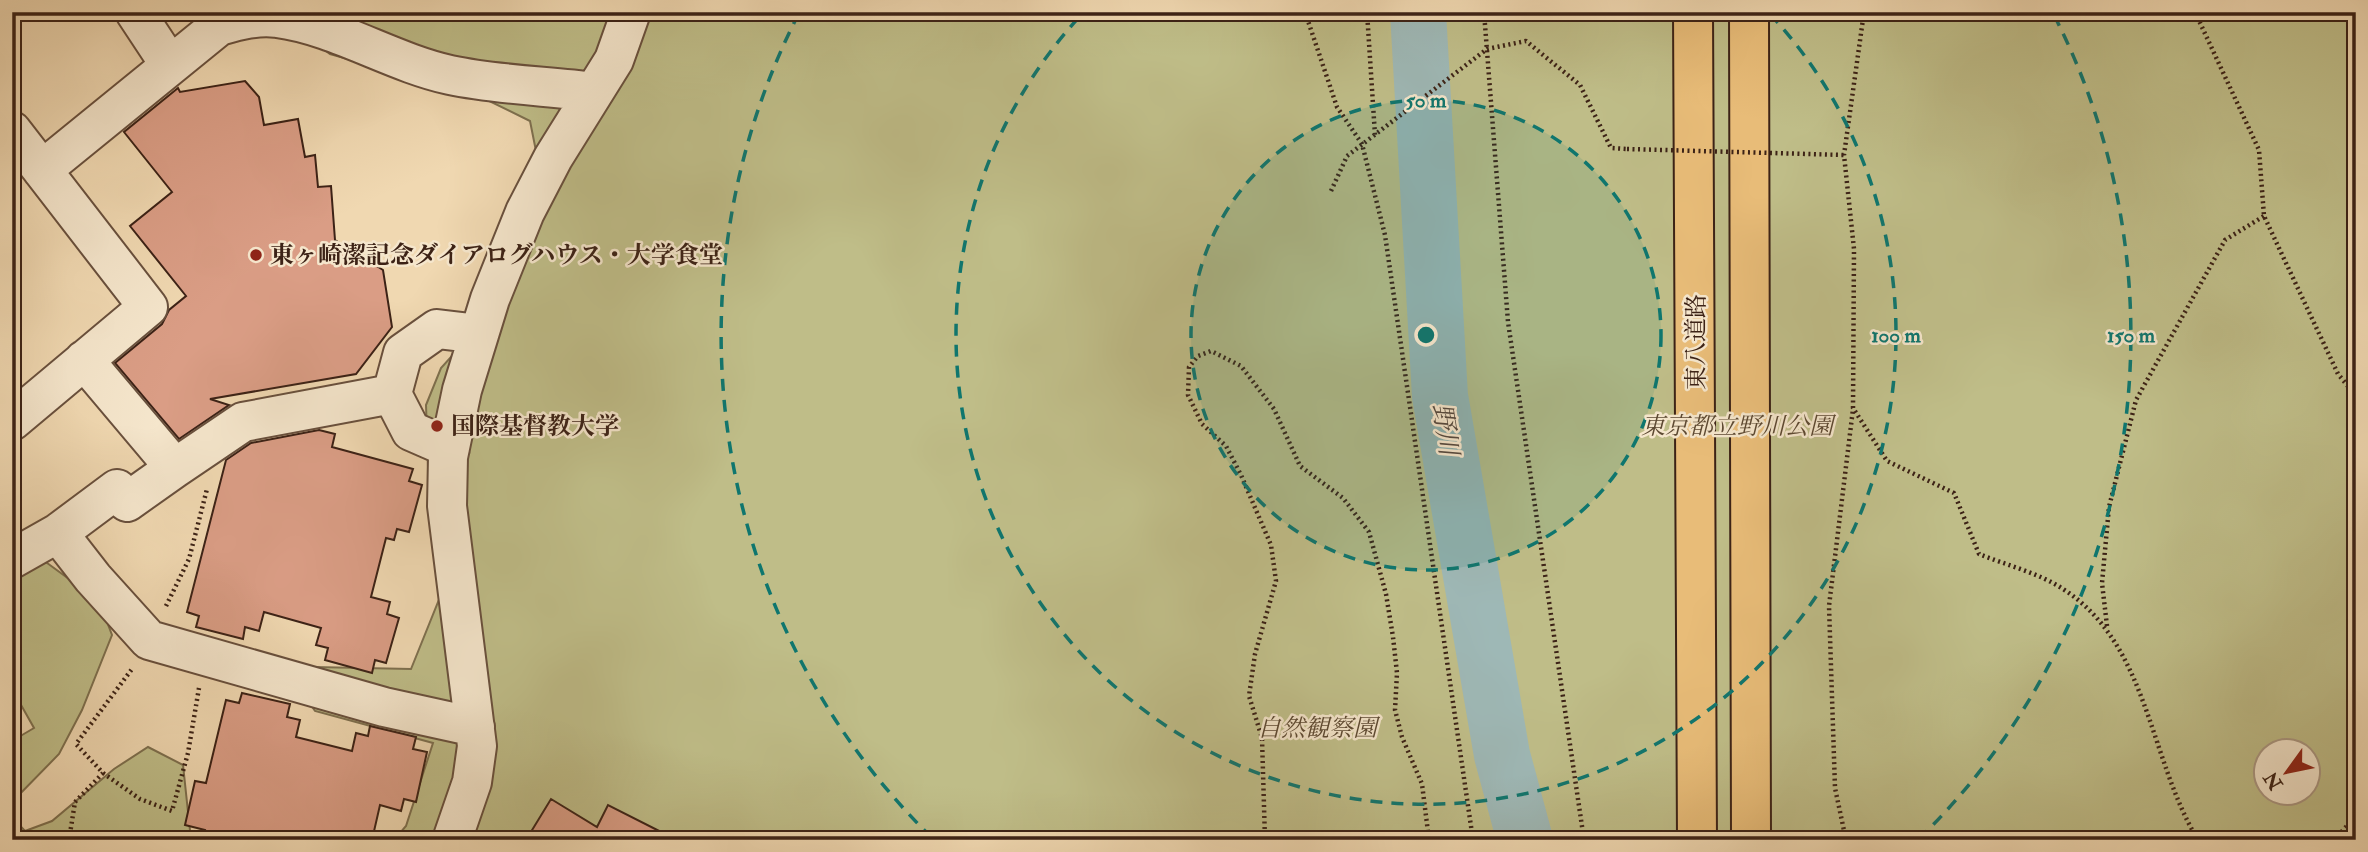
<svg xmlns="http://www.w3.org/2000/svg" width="2368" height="852" font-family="'IM FELL Double Pica','Noto Serif JP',serif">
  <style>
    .green { fill: #bfbd88; stroke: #7e704f; stroke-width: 2; fill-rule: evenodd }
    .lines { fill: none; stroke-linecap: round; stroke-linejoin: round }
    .river { stroke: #9eb8b6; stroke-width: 56 }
    .building { fill: #da9d85; stroke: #3c2216; stroke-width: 2 }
    .minor-casing { stroke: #69503d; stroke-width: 42 }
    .major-casing { stroke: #3c2216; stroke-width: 42 }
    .path { stroke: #3c2216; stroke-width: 4.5; stroke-dasharray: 2 3.5; stroke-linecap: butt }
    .minor { stroke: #f5e6cc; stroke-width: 38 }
    .major { stroke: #e8bc78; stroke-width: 38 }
    .path-bridge { stroke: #3c2216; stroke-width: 4.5; stroke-dasharray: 2 3.5; stroke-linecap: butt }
    .ring { fill: none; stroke: #0f766e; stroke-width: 3.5; stroke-dasharray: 12 9 }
    .poi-dot { fill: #8f2418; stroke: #f5e6cc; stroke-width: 2.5 }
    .labels { text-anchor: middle; stroke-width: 5; stroke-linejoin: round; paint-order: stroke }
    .poi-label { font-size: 24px; font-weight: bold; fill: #3c2216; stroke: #f5e6cc; text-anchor: start }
    .street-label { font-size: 24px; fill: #3c2216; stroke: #f5e6cc }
    .park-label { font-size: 24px; font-style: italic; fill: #5d4932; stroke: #f5e6cc }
    .water-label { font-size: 26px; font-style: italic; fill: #54483e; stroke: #f5e6cc }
    .centre { fill: #0f766e; stroke: #f5e6cc; stroke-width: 3.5 }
    .ring-label { font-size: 21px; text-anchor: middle; font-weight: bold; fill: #0f766e; stroke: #f5e6cc; stroke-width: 5; stroke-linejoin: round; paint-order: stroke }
  </style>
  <rect width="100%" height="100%" fill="#f0d8b1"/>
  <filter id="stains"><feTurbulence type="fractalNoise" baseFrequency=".00286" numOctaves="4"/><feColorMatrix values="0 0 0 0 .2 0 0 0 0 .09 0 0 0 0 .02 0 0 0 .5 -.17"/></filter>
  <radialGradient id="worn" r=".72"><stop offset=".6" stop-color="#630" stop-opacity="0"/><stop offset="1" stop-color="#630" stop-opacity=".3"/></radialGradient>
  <path class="green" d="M292 12H2356V840H394L406 826 433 743 315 711 302 692 314 667 411 669 440 597 428 466 426 405 441 368 488 316 539 166 530 121 477 95 330 54 313 41ZM2266 750H2308V792H2266Z
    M43 560 99 601 112 635 82 710 59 754 12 802V741L34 728 12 689V575Z
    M148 747 183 765 191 840H12V817L25 831 52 821 114 769Z"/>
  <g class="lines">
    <path class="river" d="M1418 12 1440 396 1502 755 1525 840"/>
  </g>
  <path class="building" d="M245 81 259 97 264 125 298 119 305 157 315 155 318 187 331 186 335 240 383 270 392 327 356 374 210 399 229 405 179 439 115 363 162 324 169 310 186 296 130 226 172 192 124 132 178 88 180 92Z
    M319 430 335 434 332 447 413 469 409 481 422 485 409 532 397 529 394 540 386 538 371 597 390 602 387 614 399 618 386 663 375 660 372 673 325 660 328 648 316 645 321 628 264 612 259 631 245 627 243 639 196 627 199 616 187 612 226 460 251 443Z
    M242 693 290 704 287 717 300 720 296 737 352 751 356 733 368 736 370 726 416 737 413 749 427 752 416 802 404 799 401 811 380 805 372 840H203L205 830 185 825 195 781 206 783 226 700 239 703Z
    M551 799 597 827 608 805 677 840H526Z"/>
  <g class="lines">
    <defs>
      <path id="minor" d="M135 12 170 65
        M12 131 148 307 12 421
        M42 170 219 26C237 21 258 15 277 18 337 26 391 62 450 75 497 85 547 86 594 92
        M84 360 175 468 243 422 392 394
        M450 448 411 431 392 394 403 353 437 329 479 334
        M58 533 117 489 127 502 175 468
        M12 559 58 533 93 578 149 640 384 707 475 727
        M452 840 472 782 477 746 447 506 448 457 462 390 490 299 525 212 553 158 614 60 631 12"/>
      <path id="major" d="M1693 12 1697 840
        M1749 12 1751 840"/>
    </defs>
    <use href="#minor" class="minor-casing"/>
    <use href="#major" class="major-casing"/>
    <path class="path" d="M1305 12 1337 107 1362 144 1385 235 1473 840
      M1367 12 1375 135
      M1484 12 1508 322 1584 840
      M1864 12 1844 155 1854 249 1853 408 1887 461 1954 493 1979 554C2006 565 2039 573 2063 589 2149 644 2149 760 2198 840
      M2195 12 2259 150 2264 216 2338 374 2356 396
      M1331 191 1347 156 1487 49 1526 41 1580 85 1611 148 1627 149
      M166 606 189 559 207 489
      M2107 626 2102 583 2109 507 2136 400 2225 240 2264 216
      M103 773 140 799 172 811 188 753 199 688
      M69 840 75 802 103 773 76 744 132 669
      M1265 840 1262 738 1249 696 1255 654 1276 581 1271 545 1241 475 1226 446 1202 424 1188 395 1189 367 1198 356 1211 351 1241 366 1274 409 1300 466 1343 498 1369 532 1386 594 1393 637 1397 673 1395 710 1402 737 1422 784 1429 840
      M1846 840 1835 788 1829 606 1853 409
      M2334 840 2356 816"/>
    <use href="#minor" class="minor"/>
    <use href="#major" class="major"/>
    <path class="path-bridge" d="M1627 149 1844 155"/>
  </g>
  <circle cx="1426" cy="335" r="235" fill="#0f766e" fill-opacity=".12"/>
  <g class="ring">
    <circle cx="1426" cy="335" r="235"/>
    <path d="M1770 14A470 470 0 1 1 1082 14"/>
    <path d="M932 838A705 705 0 0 1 798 15M2054 15A705 705 0 0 1 1920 838"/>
  </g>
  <g class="poi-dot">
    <circle cx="256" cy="255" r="7"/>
    <circle cx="437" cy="426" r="7"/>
  </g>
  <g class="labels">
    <g class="poi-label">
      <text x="270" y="263">東ヶ崎潔記念ダイアログハウス・大学食堂</text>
      <text x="451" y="434">国際基督教大学</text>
    </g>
    <g class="street-label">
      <text transform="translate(1696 342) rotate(-90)" y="8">東八道路</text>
    </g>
    <g class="park-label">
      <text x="1737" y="434">東京都立野川公園</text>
      <text x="1317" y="736">自然観察園</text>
    </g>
    <g class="water-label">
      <text transform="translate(1446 429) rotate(81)" y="9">野川</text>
    </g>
  </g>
  <circle cx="1426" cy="335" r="10" class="centre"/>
  <g class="ring-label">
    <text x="1426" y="107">50 m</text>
    <text x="1896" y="342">100 m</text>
    <text x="2131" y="342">150 m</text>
  </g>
  <rect width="2368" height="852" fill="none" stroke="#f0d8b1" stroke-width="42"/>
  <rect x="14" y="14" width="2340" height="824" fill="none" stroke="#3c2216" stroke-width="3.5"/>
  <rect x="21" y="21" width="2326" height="810" fill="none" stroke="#3c2216" stroke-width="2"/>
  <g transform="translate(2287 772) rotate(237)"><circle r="33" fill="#f5e6cc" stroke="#ab9883" stroke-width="2"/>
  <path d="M0-5L12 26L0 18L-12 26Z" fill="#8f2418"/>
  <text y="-10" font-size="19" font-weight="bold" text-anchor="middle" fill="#3c2216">N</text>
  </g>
  <rect width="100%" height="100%" filter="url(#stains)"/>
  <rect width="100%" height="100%" fill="url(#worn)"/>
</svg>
